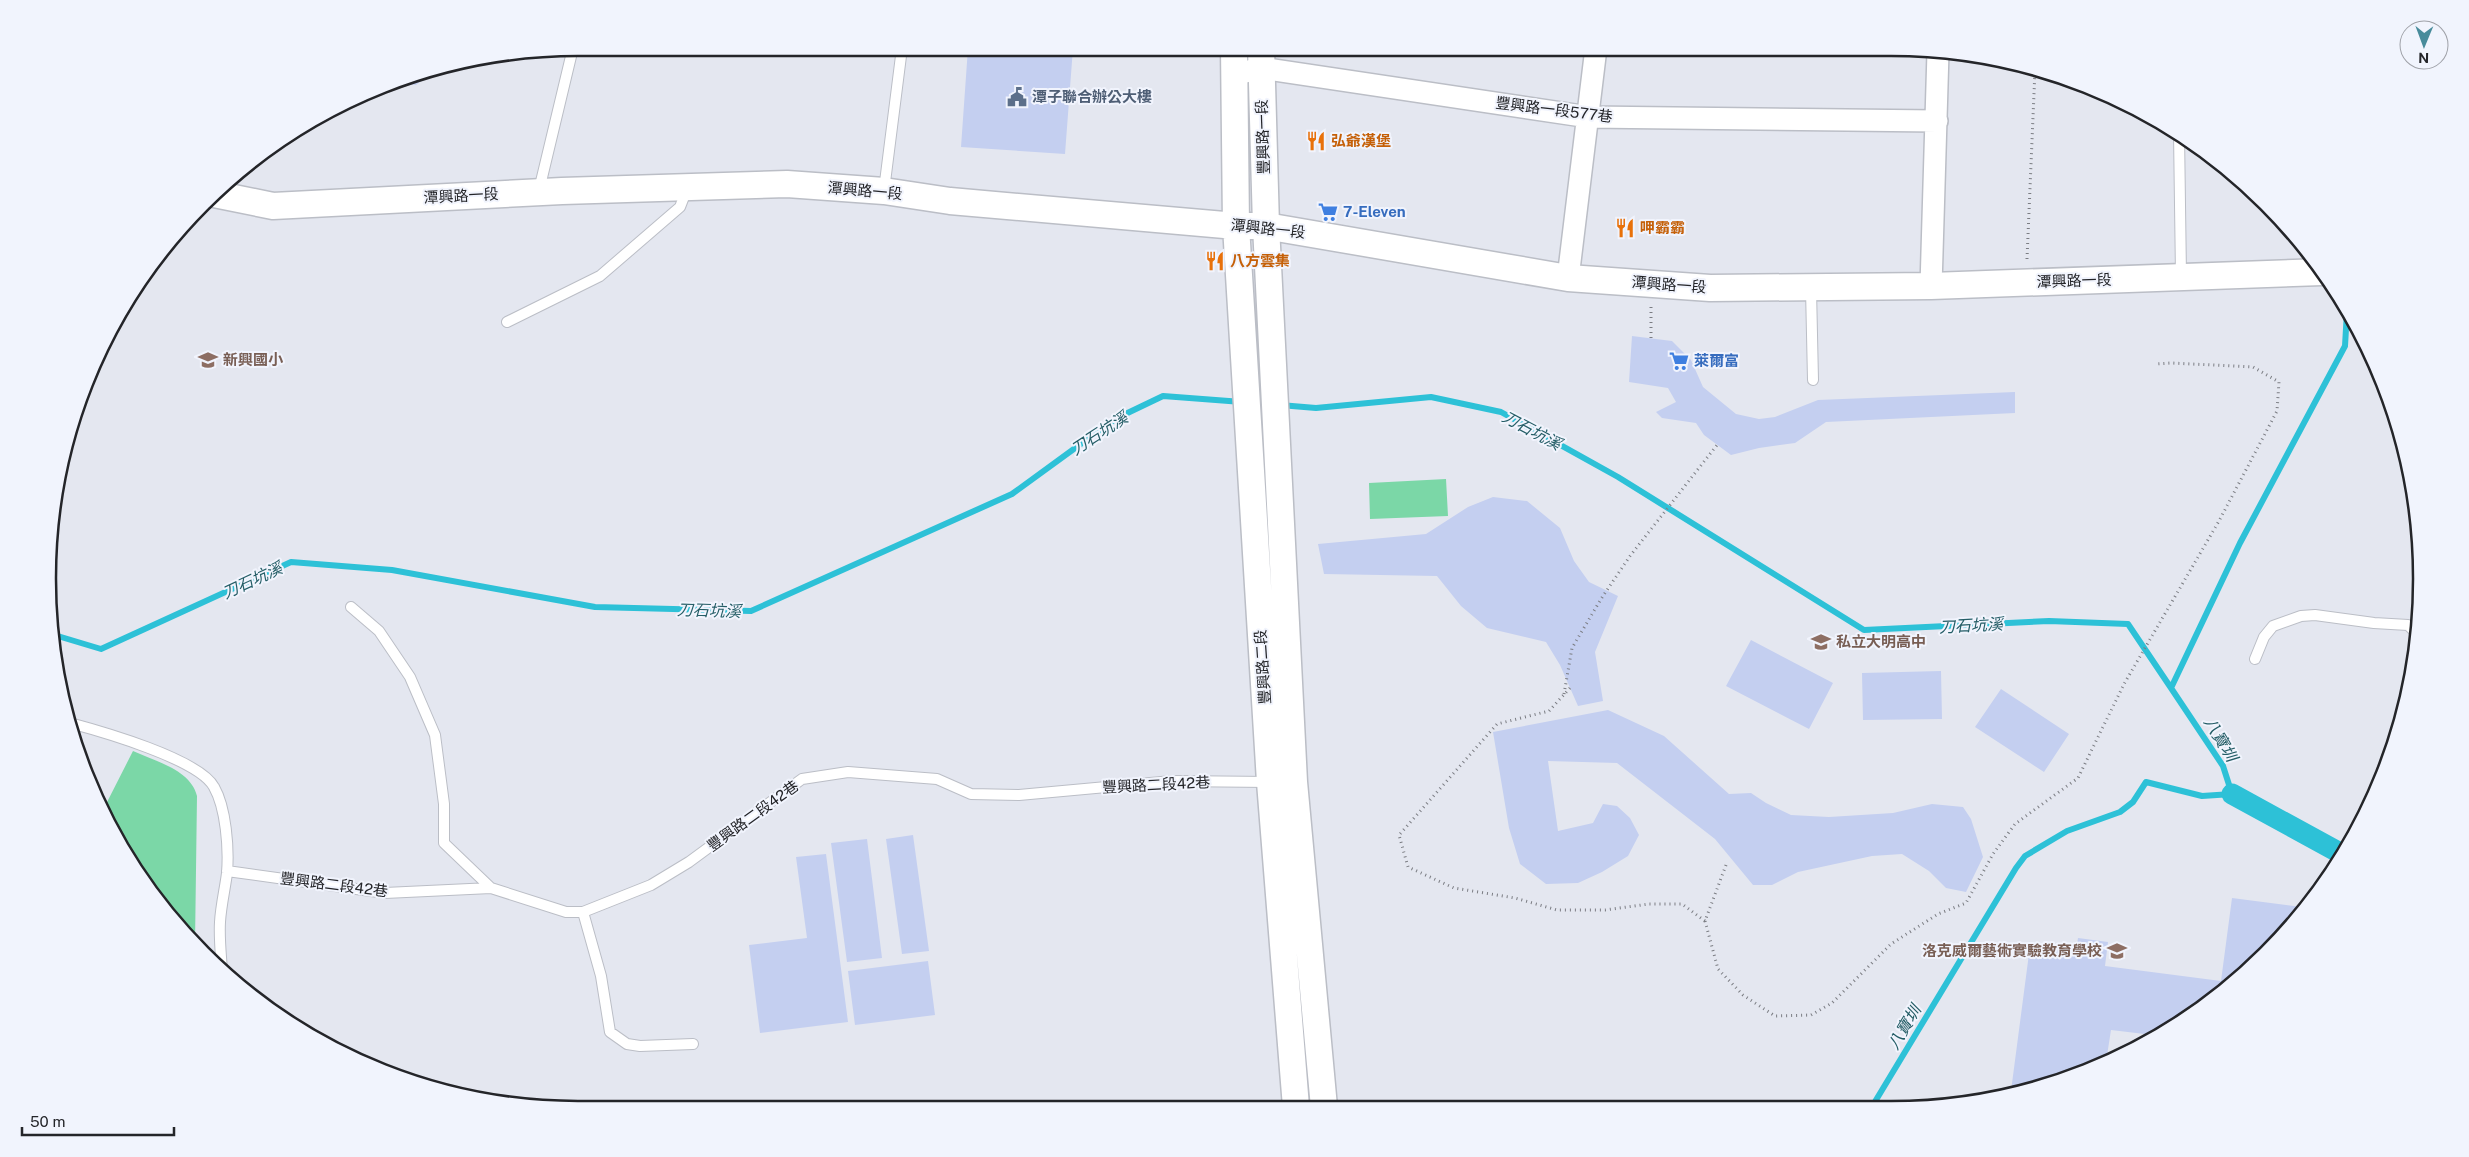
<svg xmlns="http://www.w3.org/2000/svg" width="2469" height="1157" font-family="'Public Sans','Noto Sans TC',sans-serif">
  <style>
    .green { fill: #7bd7a7 }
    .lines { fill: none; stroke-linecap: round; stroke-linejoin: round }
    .stream { stroke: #2dc1d7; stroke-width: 6 }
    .canal { stroke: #2dc1d7; stroke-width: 21 }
    .building { fill: #c4cff0 }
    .service-casing { stroke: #bbbec6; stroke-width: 12 }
    .minor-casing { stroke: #bbbec6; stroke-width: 24 }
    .tertiary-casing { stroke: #bbbec6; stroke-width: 29 }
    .path { stroke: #7b7d83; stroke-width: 3; stroke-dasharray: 1 4; stroke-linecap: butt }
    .service { stroke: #fff; stroke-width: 10 }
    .minor { stroke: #fff; stroke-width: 21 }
    .tertiary { stroke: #fff; stroke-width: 26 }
    .labels { text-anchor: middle; stroke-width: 4; stroke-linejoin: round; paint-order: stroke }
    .service-label { font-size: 15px; font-weight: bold; fill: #4e5e75; stroke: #f1f4fd; text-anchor: start }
    .street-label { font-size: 15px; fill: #242529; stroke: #f1f4fd }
    .food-label { font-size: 15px; font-weight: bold; fill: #c56008; stroke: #f1f4fd; text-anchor: start }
    .shop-label { font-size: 15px; font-weight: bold; fill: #366cbe; stroke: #f1f4fd; text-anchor: start }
    .education-label { font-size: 15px; font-weight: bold; fill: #785e54; stroke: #f1f4fd; text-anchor: start }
    .water-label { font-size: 16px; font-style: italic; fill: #245d66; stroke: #f1f4fd }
    .rim { fill: none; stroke: #242529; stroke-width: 2.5 }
  </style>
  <rect width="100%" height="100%" fill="#e4e7f0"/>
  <path class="green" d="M1446 479 1448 516 1370 519 1369 483Z
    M133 751C155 761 191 770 197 796L195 944C159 908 125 857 103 810Z"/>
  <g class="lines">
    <path class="stream" d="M1280 405 1316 408 1431 397 1501 412 1618 477 1864 630 2049 621 2128 624 2171 688
      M51 634 101 649 291 562 392 570 595 607 751 611 1012 494 1115 419 1163 396 1242 402
      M1873 1105 2016 868 2025 856 2067 831 2120 812 2133 802 2146 782 2202 796 2232 794 2223 766 2171 688 2240 543 2345 346 2347 311"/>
    <path class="canal" d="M2232 794 2340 853"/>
  </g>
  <path class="building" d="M968 48H1073L1065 154 961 147Z
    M436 68 416 85 393 82 408 76Z
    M1632 336 1672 341 1691 360 1703 387 1736 414 1759 419 1775 417 1818 400 2015 392V413L1826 422 1795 443 1759 448 1731 455 1704 435 1696 423 1662 418 1656 412 1676 402 1668 388 1629 382Z
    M1493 497 1527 501 1560 528 1574 561 1589 582 1618 596 1595 652 1603 701 1578 706 1560 665 1546 642 1487 628 1461 606 1437 576 1324 574 1318 544 1426 534 1468 507Z
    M1751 640 1833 683 1809 729 1726 686Z
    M1941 671 1942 719 1863 720 1862 673Z
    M2001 689 2069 734 2044 772 1975 727Z
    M1608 710 1664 736 1729 794 1751 793 1766 803 1791 815 1829 817 1893 813 1932 804 1963 807 1971 819 1983 857 1966 892 1946 888 1929 871 1902 854 1872 856 1798 872 1772 885H1753L1715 839 1617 763 1548 761 1558 831 1593 823 1603 804 1617 806 1630 818 1639 835 1628 856 1602 872 1578 883 1546 884 1520 864 1509 828 1493 732Z
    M913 835 929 951 902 954 886 839Z
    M867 839 882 958 847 962 831 843Z
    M826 854 848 1022 760 1033 749 945 807 938 796 857Z
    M2232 898 2302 907 2301 912 2214 1000 2153 1035 2111 1030 2106 1062 2094 1069 2011 1091 2030 946 2076 952 2078 938 2108 942 2105 966 2221 981Z
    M928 961 935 1015 855 1025 848 971Z"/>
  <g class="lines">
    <defs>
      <path id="service" d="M2179 133 2181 276
        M539 190 573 48
        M884 190 902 48
        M1811 289 1813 380
        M507 322 600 276 680 207 687 189
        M351 607 379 631 410 677 435 735 444 804V843L491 888
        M2255 659 2264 637 2273 626 2301 616 2315 615 2374 623 2408 625 2416 633
        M70 723C100 731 199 759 214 787 226 808 229 848 227 873 225 889 221 905 220 922 219 938 221 955 222 971
        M227 871 385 893 491 888 566 912H583L651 885 689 862 802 779 848 772 937 779 971 794 1019 795 1172 781 1270 782
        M583 912 601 976 610 1032 627 1044 640 1046 693 1044"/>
      <path id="minor" d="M1233 75 1261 68 1589 117 1937 121
        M1568 278 1596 48
        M1931 286 1938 52"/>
      <path id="tertiary" d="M1234 48 1236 226 1270 782 1296 1107
        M1261 48 1266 226 1294 782 1324 1107
        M214 194 273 206 562 191 787 184 884 191 950 201 1236 226H1266L1568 278 1710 288 1931 286 2322 272"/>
    </defs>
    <use href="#service" class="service-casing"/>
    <use href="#minor" class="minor-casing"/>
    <use href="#tertiary" class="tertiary-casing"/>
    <path class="path" d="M2027 259 2035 70
      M1651 307V338
      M1570 688 1549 711 1497 724 1399 835 1408 867 1454 888 1515 898 1557 910H1605L1649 904H1682L1705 921
      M1564 694 1572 648 1601 599 1630 556 1717 445
      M1726 865 1705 921 1718 969 1743 995 1775 1016 1811 1015 1832 1003 1891 944 1938 914 1966 903 1993 854 2015 824 2078 778 2124 684 2219 521 2277 411 2279 382 2253 367 2171 363 2155 364"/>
    <use href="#service" class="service"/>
    <use href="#minor" class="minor"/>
    <use href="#tertiary" class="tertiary"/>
  </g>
  <defs>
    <symbol id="civic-bare" viewBox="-9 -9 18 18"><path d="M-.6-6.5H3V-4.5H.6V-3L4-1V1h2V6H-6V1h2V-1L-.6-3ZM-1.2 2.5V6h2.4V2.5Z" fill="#5c6f8a" stroke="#f1f4fd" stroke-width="2.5" paint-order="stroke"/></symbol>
    <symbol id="restaurant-bare" viewBox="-9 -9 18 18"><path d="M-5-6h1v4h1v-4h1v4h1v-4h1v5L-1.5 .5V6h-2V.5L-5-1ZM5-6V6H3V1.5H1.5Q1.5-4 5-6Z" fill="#e8710a" stroke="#f1f4fd" stroke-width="2.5" paint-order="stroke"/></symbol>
    <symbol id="supermarket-bare" viewBox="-9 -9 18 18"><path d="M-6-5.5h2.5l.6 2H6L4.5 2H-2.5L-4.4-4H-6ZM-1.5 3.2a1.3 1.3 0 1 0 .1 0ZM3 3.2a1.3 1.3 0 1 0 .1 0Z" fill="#3f7fe0" stroke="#f1f4fd" stroke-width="2.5" paint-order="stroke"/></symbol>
    <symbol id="school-bare" viewBox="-9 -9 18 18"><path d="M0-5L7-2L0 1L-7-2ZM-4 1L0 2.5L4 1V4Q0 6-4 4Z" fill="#8d6e63" stroke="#f1f4fd" stroke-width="2.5" paint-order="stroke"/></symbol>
    <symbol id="university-bare" viewBox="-9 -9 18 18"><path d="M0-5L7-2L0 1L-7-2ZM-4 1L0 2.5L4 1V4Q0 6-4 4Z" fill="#8d6e63" stroke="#f1f4fd" stroke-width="2.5" paint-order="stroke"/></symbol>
  </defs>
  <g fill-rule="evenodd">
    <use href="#civic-bare" x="1003" y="83" width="28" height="28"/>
    <use href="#restaurant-bare" x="1302" y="127" width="28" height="28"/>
    <use href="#supermarket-bare" x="1314" y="198" width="28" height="28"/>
    <use href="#restaurant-bare" x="1611" y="214" width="28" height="28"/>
    <use href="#restaurant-bare" x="1201" y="247" width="28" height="28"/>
    <use href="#school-bare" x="194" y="346" width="28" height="28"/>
    <use href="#supermarket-bare" x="1665" y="347" width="28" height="28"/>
    <use href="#school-bare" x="1807" y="628" width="28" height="28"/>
    <use href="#university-bare" x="2103" y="937" width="28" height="28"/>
  </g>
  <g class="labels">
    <g class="service-label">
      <text x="1032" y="102">潭子聯合辦公大樓</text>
    </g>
    <g class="street-label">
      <text transform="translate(1554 110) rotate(7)" y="5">豐興路一段577巷</text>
      <text transform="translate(1263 137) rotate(-92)" y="5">豐興路一段</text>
      <text transform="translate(865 191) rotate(5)" y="5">潭興路一段</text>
      <text transform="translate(461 196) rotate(-3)" y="5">潭興路一段</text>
      <text transform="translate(1268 229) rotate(6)" y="5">潭興路一段</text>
      <text transform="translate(2074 281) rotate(-2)" y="5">潭興路一段</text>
      <text transform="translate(1669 285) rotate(4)" y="5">潭興路一段</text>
      <text transform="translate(1263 667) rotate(-94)" y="5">豐興路二段</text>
      <text transform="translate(1156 785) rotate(-3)" y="5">豐興路二段42巷</text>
      <text transform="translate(753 816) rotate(-36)" y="5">豐興路二段42巷</text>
      <text transform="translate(334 885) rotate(7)" y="5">豐興路二段42巷</text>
    </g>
    <g class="food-label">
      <text x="1331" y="146">弘爺漢堡</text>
      <text x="1640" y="233">呷霸霸</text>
      <text x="1230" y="266">八方雲集</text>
    </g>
    <g class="shop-label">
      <text x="1343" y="217">7-Eleven</text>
      <text x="1694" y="366">萊爾富</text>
    </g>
    <g class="education-label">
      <text x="223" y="365">新興國小</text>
      <text x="1836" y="647">私立大明高中</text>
      <text x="2102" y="956" text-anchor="end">洛克威爾藝術實驗教育學校</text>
    </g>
    <g class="water-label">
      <text transform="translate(1532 430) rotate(28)" y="6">刀石坑溪</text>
      <text transform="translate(1099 433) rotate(-33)" y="6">刀石坑溪</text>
      <text transform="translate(252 580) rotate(-25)" y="6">刀石坑溪</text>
      <text transform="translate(709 610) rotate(2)" y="6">刀石坑溪</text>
      <text transform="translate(1971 625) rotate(-3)" y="6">刀石坑溪</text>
      <text transform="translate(2221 739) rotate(59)" y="6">八寶圳</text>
      <text transform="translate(1904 1027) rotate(-59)" y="6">八寶圳</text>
    </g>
  </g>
  <path d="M0 0H2469V1157H0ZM578 56H1891A522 522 0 0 1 2413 578V579A522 522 0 0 1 1891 1101H578A522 522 0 0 1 56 579V578A522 522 0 0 1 578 56Z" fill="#f1f4fd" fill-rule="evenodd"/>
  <path class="rim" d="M578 56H1891A522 522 0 0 1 2413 578V579A522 522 0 0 1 1891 1101H578A522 522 0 0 1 56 579V578A522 522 0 0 1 578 56Z"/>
  <g transform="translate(2424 45) rotate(181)"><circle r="24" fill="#f1f4fd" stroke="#9fa1a8"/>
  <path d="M0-4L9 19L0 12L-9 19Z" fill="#488b9b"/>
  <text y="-8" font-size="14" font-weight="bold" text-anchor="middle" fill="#242529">N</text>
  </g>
  <path d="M22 1127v8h152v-8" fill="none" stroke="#242529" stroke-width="2.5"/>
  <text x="30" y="1127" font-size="15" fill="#242529" stroke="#f1f4fd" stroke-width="4" paint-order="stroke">50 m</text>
</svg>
